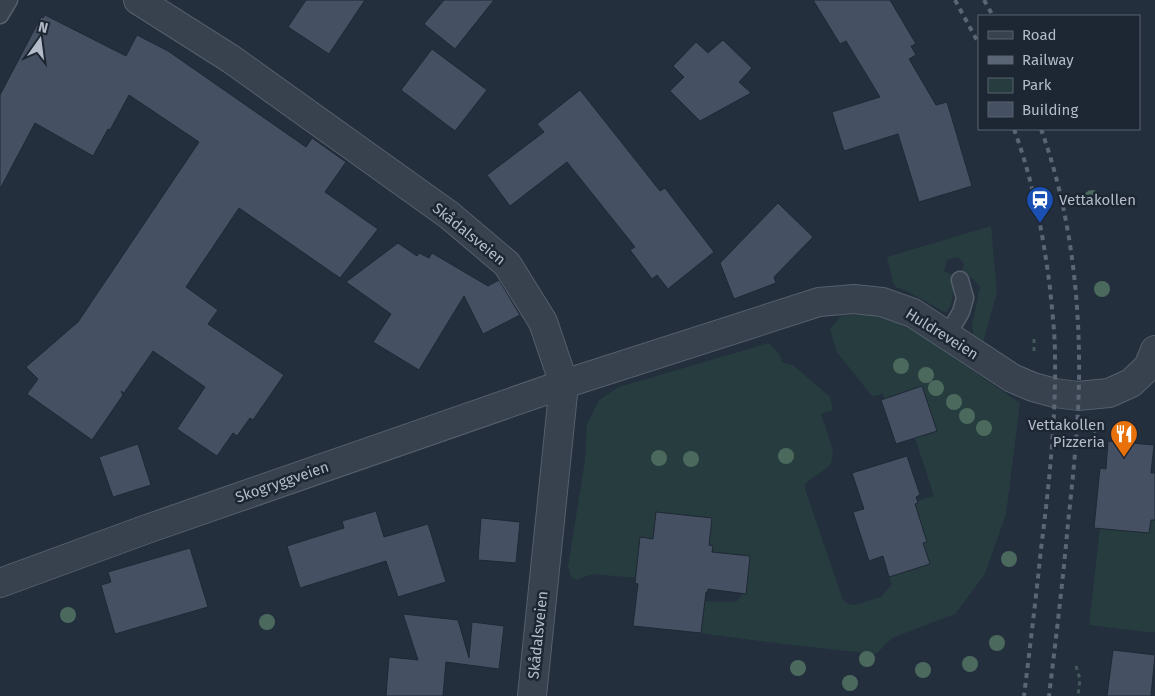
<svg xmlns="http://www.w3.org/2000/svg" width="1155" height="696" font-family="'Fira Sans',sans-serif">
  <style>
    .green { fill: #263c3f }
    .building { fill: #455162; stroke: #1f2835 }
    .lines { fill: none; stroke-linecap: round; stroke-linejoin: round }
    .lane-casing { stroke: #565f6c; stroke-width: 19 }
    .street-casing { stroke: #565f6c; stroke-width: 30 }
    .path { stroke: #44595c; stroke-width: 3; stroke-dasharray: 4 4; stroke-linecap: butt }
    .lane { stroke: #38414e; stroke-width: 16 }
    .street { stroke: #38414e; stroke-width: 28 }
    .rail { stroke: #5a6575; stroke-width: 4; stroke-dasharray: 5 5; stroke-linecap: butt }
    .tree { fill: #4b6a5d }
    .labels { text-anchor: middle; stroke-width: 5; stroke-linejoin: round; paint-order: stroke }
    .poi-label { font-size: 15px; fill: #b4bcc9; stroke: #1d2633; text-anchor: start }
    .street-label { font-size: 15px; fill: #b4bcc9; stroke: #1d2633 }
  </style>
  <rect width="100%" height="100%" fill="#242f3e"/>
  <path class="green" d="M991 226 997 293 983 342 974 337 972 325 980 287 973 279 962 273 964 264 958 257 947 260 944 271 952 275 954 280V288L951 305 946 313 909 292 896 287 893 282 887 257Z
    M868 314 895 322 914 331 1020 403 1006 514 985 574 955 614 892 638 876 654 783 644 691 632V629L701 630 705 601 730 602 737 601 743 593 712 553 713 546 653 539 636 578 592 574 577 580 571 577 568 567 585 460 587 424 599 400 619 387 769 343 780 355 782 362 794 366 830 397 833 410 821 414 833 450 831 464C823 472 813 477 805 484V489L843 600 848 604 855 605 881 597 892 584 889 577 930 564 923 543 927 542 915 504 918 503 917 501 934 496 915 438 937 431 922 386 884 399 883 394 872 396 836 351 830 329 841 316Z
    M1151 520H1155V632H1147L1089 625 1100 528 1149 533Z"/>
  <path class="building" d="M306 0H365L329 54 288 27Z
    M444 0H494L455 49 424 24Z
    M813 0H890L916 44 911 46 916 55 909 59 936 105 947 102 972 186 919 202 898 134 844 151 832 112 880 97 846 41 840 44Z
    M45 15 126 56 137 35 168 51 306 147 312 138 346 162 325 192 378 229 340 278 239 208 186 287 218 310 208 324 284 375 253 420 250 418 237 436 233 433 217 456 177 429 205 387 153 351 124 393 121 391 123 395 92 440 27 394 38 379 26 367 78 322 199 142 129 95 110 130 108 129 93 156 35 123 0 189V95L41 17 43 18Z
    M723 40 752 68 739 82 751 93 700 121 670 91 684 77 673 66 696 42 708 53Z
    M432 49 487 90 455 131 401 90Z
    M580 90 660 191 665 188 714 252 668 289 657 275 652 279 630 250 635 247 567 162 510 206 487 175 544 132 537 124Z
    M778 203 813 237 774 277 776 283 734 299 720 263Z
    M398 243 417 256 419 253 429 258 432 253 488 286 499 280 520 315 483 334 464 296 419 370 373 342 391 314 346 282Z
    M922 386 937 431 896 444 881 400Z
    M1108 441 1154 445 1151 473H1155V520H1151L1149 533 1094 528 1100 468 1106 469Z
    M138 444 151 485 113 497 99 457Z
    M907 456 920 495 916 497 918 503 915 504 927 542 923 543 930 564 889 577 883 556 869 561 853 512 864 509 852 473Z
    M376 511 384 537 428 524 446 582 398 597 386 561 300 588 287 546 344 528 342 521Z
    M656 512 712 518 709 545 713 546 712 552 750 556 746 594 708 589V592H706L701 633 633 626 638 584 635 583 640 537 653 539Z
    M481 518 520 522 516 563 478 560Z
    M190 548 208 607 115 634 101 585 111 582 108 572Z
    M403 614 458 620 469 658 472 622 504 626 499 669 446 662 443 696H386L389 657 418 660Z
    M1113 650 1155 655 1151 696H1107Z"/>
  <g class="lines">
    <defs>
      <path id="lane" d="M0 15 9 0
        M947 336 961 312 965 298 960 280"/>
      <path id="street" d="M138 0 231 59 449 215 507 264 543 322 564 384 532 696
        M0 583 147 529 564 384 819 302 854 299 882 302 913 313 1012 378 1033 387 1055 393 1078 396 1109 393 1131 383 1148 367 1155 350"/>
    </defs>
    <use href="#lane" class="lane-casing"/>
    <use href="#street" class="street-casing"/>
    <path class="path" d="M1034 351V335
      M1094 449 1095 428
      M1076 666 1080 679 1078 696"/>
    <use href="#lane" class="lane"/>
    <use href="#street" class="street"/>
    <path class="rail" d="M955 0 979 44
      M984 0 993 16
      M1014 129C1033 181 1043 233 1050 288 1052 310 1055 333 1055 356 1056 421 1049 485 1041 549 1036 598 1030 647 1024 696
      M1041 129C1067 201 1078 279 1079 356 1080 411 1074 468 1068 523 1063 580 1056 638 1049 696"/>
  </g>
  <g class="tree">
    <circle cx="1092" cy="198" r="8"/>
    <circle cx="1102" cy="289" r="8"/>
    <circle cx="901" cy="366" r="8"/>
    <circle cx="926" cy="375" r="8"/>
    <circle cx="936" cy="388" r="8"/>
    <circle cx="954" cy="402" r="8"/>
    <circle cx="967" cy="416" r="8"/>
    <circle cx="984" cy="428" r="8"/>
    <circle cx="786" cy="456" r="8"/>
    <circle cx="659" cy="458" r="8"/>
    <circle cx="691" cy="459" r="8"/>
    <circle cx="1009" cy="559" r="8"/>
    <circle cx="68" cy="615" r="8"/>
    <circle cx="267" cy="622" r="8"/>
    <circle cx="997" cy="643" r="8"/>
    <circle cx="867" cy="659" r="8"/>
    <circle cx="970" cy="664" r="8"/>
    <circle cx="798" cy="668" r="8"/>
    <circle cx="923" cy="670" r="8"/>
    <circle cx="850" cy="683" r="8"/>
  </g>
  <defs>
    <symbol id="station-pin" viewBox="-11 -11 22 30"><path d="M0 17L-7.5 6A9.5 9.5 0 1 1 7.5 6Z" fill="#1a4fb4" stroke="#1d2633"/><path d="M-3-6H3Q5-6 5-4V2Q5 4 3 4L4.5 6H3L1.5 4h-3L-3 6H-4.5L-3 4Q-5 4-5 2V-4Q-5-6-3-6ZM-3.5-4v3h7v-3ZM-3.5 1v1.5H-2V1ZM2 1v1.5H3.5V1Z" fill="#fff"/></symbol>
    <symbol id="restaurant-pin" viewBox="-11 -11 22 30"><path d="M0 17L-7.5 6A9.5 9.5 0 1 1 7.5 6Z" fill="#e8710a" stroke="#1d2633"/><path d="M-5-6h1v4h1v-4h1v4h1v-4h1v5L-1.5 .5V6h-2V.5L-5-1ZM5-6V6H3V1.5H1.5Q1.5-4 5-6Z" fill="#fff"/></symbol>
  </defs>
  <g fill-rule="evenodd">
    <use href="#station-pin" x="1024" y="184" width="32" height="43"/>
    <use href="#restaurant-pin" x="1108" y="418" width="32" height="43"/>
  </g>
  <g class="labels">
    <g class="poi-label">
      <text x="1059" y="205">Vettakollen</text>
      <text x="1105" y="430" text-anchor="end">Vettakollen<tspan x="1105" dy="17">Pizzeria</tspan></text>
    </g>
    <g class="street-label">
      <text transform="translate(469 234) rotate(39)" y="5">Skådalsveien</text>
      <text transform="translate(942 334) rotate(32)" y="5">Huldreveien</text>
      <text transform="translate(282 482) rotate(-19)" y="5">Skogryggveien</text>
      <text transform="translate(538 635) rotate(-84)" y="5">Skådalsveien</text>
    </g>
  </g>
  <rect x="978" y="15" width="162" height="115" fill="#1d2633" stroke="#59626f"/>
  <rect x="988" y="31" width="25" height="8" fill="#38414e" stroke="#59626f"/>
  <text x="1022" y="40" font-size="15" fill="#b4bcc9">Road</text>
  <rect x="988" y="56" width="25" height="8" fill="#5a6575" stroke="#59626f"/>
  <text x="1022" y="65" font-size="15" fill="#b4bcc9">Railway</text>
  <rect x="988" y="78" width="25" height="15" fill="#263c3f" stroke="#59626f"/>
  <text x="1022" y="90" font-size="15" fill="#b4bcc9">Park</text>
  <rect x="988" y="102" width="25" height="15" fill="#455162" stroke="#59626f"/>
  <text x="1022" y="115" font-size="15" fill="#b4bcc9">Building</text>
  <g transform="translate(40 40) rotate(14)" stroke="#1d2633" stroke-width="4" paint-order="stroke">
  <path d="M0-4L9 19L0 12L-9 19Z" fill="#b4bcc9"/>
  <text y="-8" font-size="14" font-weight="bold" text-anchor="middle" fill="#b4bcc9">N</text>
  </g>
</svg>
